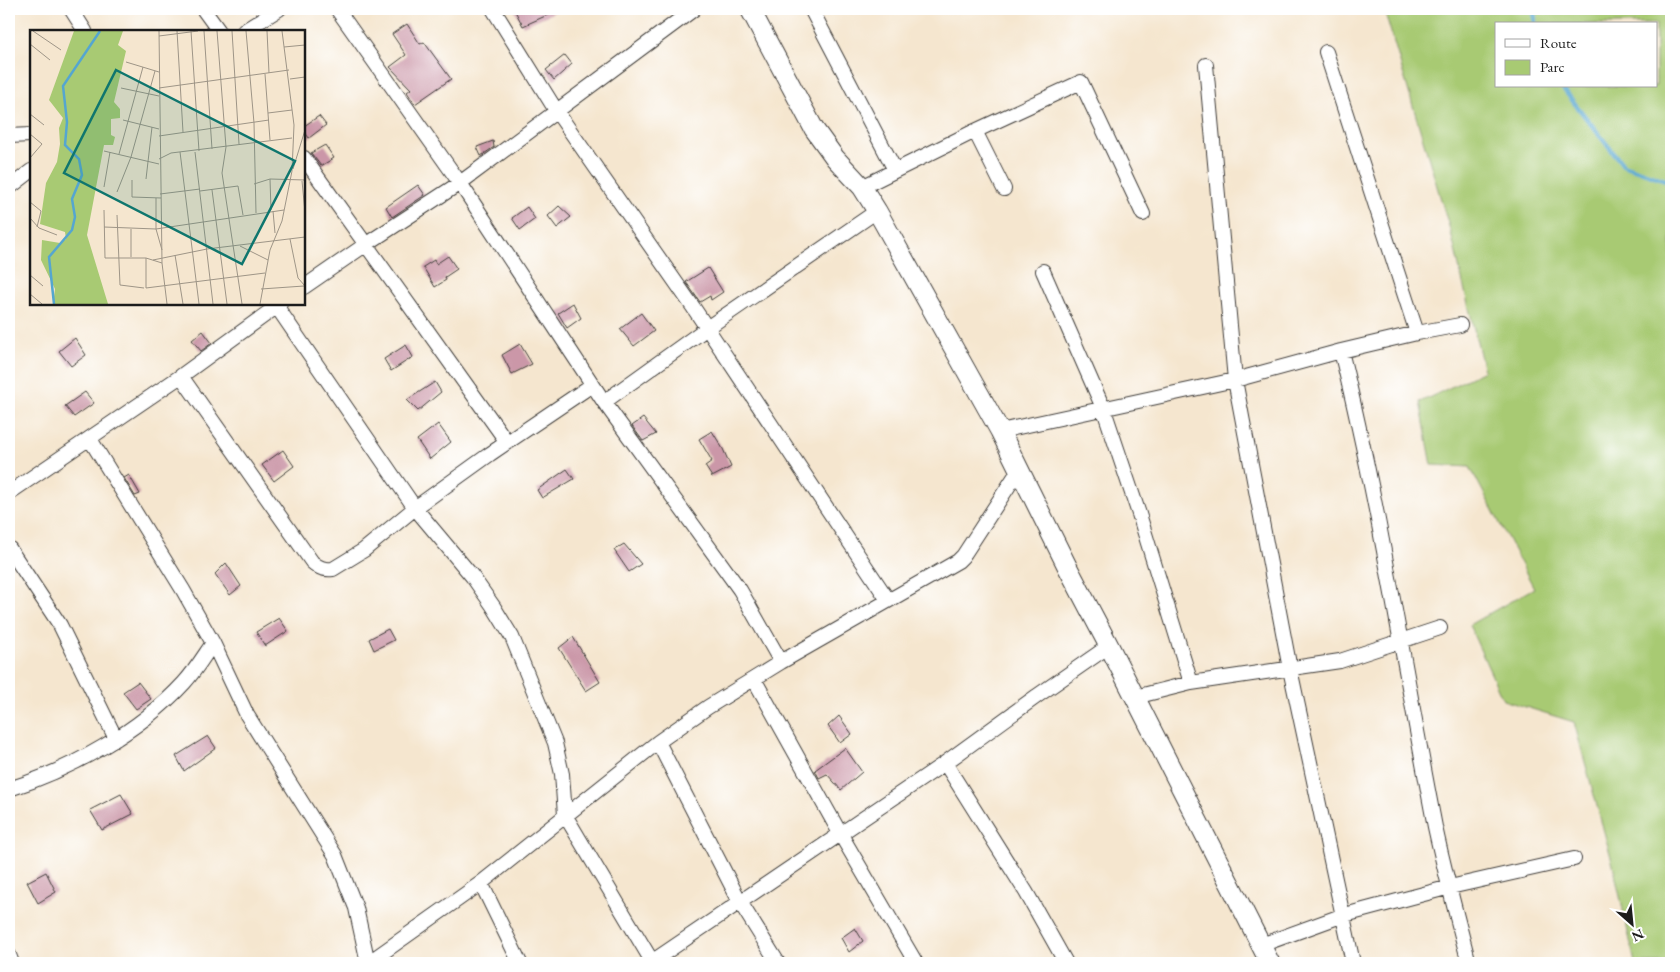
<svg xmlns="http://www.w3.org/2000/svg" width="1680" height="972" font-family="'EB Garamond',serif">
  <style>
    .green { fill: #a8ca73; stroke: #627348; fill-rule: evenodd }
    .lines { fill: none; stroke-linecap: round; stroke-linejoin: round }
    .stream { stroke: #55a6d0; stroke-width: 4.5 }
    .building { fill: #cb97a8 }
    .street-casing { stroke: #3d3a37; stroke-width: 16 }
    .secondary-casing { stroke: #3d3a37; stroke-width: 21 }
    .street { stroke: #fff; stroke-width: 14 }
    .secondary { stroke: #fff; stroke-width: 19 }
    .inset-river { fill: none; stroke: #55a6d0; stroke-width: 2.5 }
    .inset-road { fill: none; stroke: #9e9587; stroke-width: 1 }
    .view { fill: #0f766e; fill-opacity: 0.15; stroke: #0f766e; stroke-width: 2.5 }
    .inset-edge { fill: none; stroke: #1c1c1c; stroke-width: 2.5 }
  </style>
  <rect width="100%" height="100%" fill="#fff"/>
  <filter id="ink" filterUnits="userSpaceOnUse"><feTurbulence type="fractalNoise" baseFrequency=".02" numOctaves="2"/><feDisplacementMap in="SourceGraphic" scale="10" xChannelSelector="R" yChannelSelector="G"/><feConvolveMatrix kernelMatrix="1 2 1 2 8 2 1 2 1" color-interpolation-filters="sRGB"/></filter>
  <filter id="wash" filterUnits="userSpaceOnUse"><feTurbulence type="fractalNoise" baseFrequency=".0096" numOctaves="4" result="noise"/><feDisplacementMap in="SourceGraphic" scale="20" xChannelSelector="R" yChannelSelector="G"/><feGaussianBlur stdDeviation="1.12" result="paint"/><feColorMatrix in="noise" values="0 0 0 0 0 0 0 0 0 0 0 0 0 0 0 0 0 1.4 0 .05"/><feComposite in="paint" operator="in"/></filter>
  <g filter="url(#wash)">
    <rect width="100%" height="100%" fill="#f5e6cf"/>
    <path class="green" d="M1384 9H1671V963H1635L1612 861 1574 722 1503 700 1469 625 1534 588 1470 467 1432 465 1420 402 1484 371 1451 233ZM1496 24H1656V86H1496Z"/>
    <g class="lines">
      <path class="stream" d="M1534 9 1535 24
        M1561 86 1623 165 1671 182"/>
    </g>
    <g id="blocks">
      <path class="building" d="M514 9H561L523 26Z
        M407 24 420 44 424 42 451 79 415 104 407 92 411 89 390 67 406 55 392 34Z
        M565 55 572 64 554 80 546 70Z
        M319 116 326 125 309 138 304 131V126Z
        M493 141 494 147 481 156 477 147Z
        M325 145 334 158 321 166 311 153Z
        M418 185 425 195 392 217 386 207Z
        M559 206 571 217 557 228 548 216Z
        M527 207 535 219 520 230 512 218Z
        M448 256 457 269 445 277 446 280 435 287 423 267 434 260 436 264Z
        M708 268 723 292 711 300 710 296 700 302 686 282Z
        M573 303 581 318 567 328 558 313Z
        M641 313 654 331 634 346 620 329Z
        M203 331 212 343 201 351 192 340Z
        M75 338 86 355 71 366 59 351Z
        M520 344 532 364 512 374 502 355Z
        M406 345 413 357 391 371 384 359Z
        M435 382 441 392 418 411 407 400Z
        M85 392 94 403 74 417 65 406Z
        M643 418 656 434 643 441 632 426Z
        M438 424 451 442 430 459 417 440Z
        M712 431 723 449 731 467 712 477 705 466 712 461 699 439Z
        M283 450 294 466 274 481 262 465Z
        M567 469 574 479 542 498 537 490Z
        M129 475 140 494 135 496 124 478Z
        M624 544 641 564 629 572 614 550Z
        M226 563 241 586 230 595 215 574Z
        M279 618 288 631 265 646 256 632Z
        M388 629 394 640 374 650 369 639Z
        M573 637 600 682 586 691 559 648Z
        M138 682 151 699 136 709 123 692Z
        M839 716 852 734 840 743 828 726Z
        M208 736 216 748 184 771 176 756Z
        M845 748 862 772 841 790 827 774 819 778 815 770Z
        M121 794 133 814 102 830 90 810Z
        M46 872 56 892 38 903 27 882Z
        M855 928 863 941 849 952 841 938Z"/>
    </g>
  </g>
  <g filter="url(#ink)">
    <use href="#blocks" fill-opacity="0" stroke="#3d3a37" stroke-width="1"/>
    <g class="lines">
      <defs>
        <path id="street" d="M71 9 85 31
          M203 9 219 31
          M337 9 460 183 604 402 740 590 781 662
          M493 9 557 112 693 307 888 600
          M811 9 895 170
          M244 31 279 9
          M1326 52 1417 333
          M1206 65 1235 380 1290 669 1353 963
          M975 131 1004 189
          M9 136 31 135
          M304 158 507 442
          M862 187 975 131 1081 82 1143 214
          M9 188 31 171
          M1043 271 1104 410 1139 514 1191 683
          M304 287 365 245 460 183 694 9
          M275 304 415 508 472 576 493 606 512 637 555 743 562 774 565 815 653 963
          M1341 351C1380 508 1404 668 1435 827 1445 873 1457 918 1469 963
          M181 376 312 562C319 568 324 570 333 569L364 550 415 508 490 454 592 385
          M604 402 707 328 877 211
          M1000 431 1235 380 1341 351 1417 333 1460 325
          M90 439 183 590 213 643 247 715 335 855 356 908 368 963
          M9 493 181 376 280 304
          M9 548 60 625 116 739
          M754 679 841 835 916 963
          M1135 697 1191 683 1340 661 1440 628
          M658 742 740 902 778 963
          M945 763 1026 892 1066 963
          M9 789C70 770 140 731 184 683 195 671 204 656 213 643
          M481 883 520 963
          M1261 945 1341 916 1450 887 1574 859
          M9 955 12 963
          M368 963 481 883 658 742 708 707 781 662 958 561 963 556 1019 470
          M650 963 945 763 1037 696 1109 646"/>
        <path id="secondary" d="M750 9 814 129 835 158 862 187 877 211 1000 431 1068 568 1109 646 1270 963"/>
      </defs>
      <use href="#street" class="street-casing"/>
      <use href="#secondary" class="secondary-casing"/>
      <use href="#street" class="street"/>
      <use href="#secondary" class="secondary"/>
    </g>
  </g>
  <g transform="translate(30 30)">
    <rect width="275" height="275" fill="#f5e6cf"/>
    <path d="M44 1H93L88 15 96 21 84 72 90 79V88L81 89V105L85 107 83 115H74L57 205 78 274H23L25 259 11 230 12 210 30 213 36 209 35 202 10 194 16 153 27 132 30 114 29 98 33 88 19 70Z" fill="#a8ca73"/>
    <path class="inset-river" d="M24 274 19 227 42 200 45 187 42 169 52 145 49 129 35 115 37 92 33 56 70 1"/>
    <path class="inset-road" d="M3 1 31 20M129 1 132 233 137 274M147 1 153 102M161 1 169 121M174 1 182 119M187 1 196 117 192 143 212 274M202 1 209 114M216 1 224 93 226 183M237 1 239 43M129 6 168 1M0 14 20 30M254 17 275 15M96 32 129 42M235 44 240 110M260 49 275 47M91 58 129 66M129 58 259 40M238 83 262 80M0 84 14 95M93 90 129 99M0 104 12 114 0 128M129 106 239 90M74 121 129 134M150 122 169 274M165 122 183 274M89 124 113 37M129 129 141 123 262 108M263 139 275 100M116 149 122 97M240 149 241 180M102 150V167L131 168M272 151 275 182M224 154 240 149 275 150M74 157 80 122M182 160 197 274M170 161 208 156 213 185M87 162 101 127 125 41M130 164 170 159M126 168V199L132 220M0 172 11 181 7 197M74 180 75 228H116L132 233M243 181 245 203M87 185 90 255 114 258M0 188 9 198 27 205M74 197 126 199 254 180M260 209 268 248 275 256M210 216 238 230M145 225 153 274M101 227V199M116 228V258L235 243M123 230 177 219 275 207M0 245 13 256M231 259 274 256M0 264 12 274M230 274 240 220 252 191 262 141 264 95 252 1"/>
    <path class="view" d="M86 40 265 131 212 234 34 143Z"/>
    <rect width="275" height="275" class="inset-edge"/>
  </g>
  <rect width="1680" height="972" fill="none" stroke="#fff" stroke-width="30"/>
  <rect x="1495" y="22" width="162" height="65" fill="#ffffff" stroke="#a4a4a4"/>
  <rect x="1505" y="39" width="25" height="8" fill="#ffffff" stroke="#a4a4a4"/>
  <text x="1540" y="48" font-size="15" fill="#1c1c1c">Route</text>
  <rect x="1505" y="60" width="25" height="15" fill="#a8ca73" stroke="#a4a4a4"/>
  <text x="1540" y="72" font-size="15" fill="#1c1c1c">Parc</text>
  <g transform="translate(1632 924) rotate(153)" stroke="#ffffff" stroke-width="4" paint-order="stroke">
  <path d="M0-4L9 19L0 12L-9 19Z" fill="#1c1c1c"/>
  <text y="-8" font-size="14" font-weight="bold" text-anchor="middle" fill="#1c1c1c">N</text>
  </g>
</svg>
